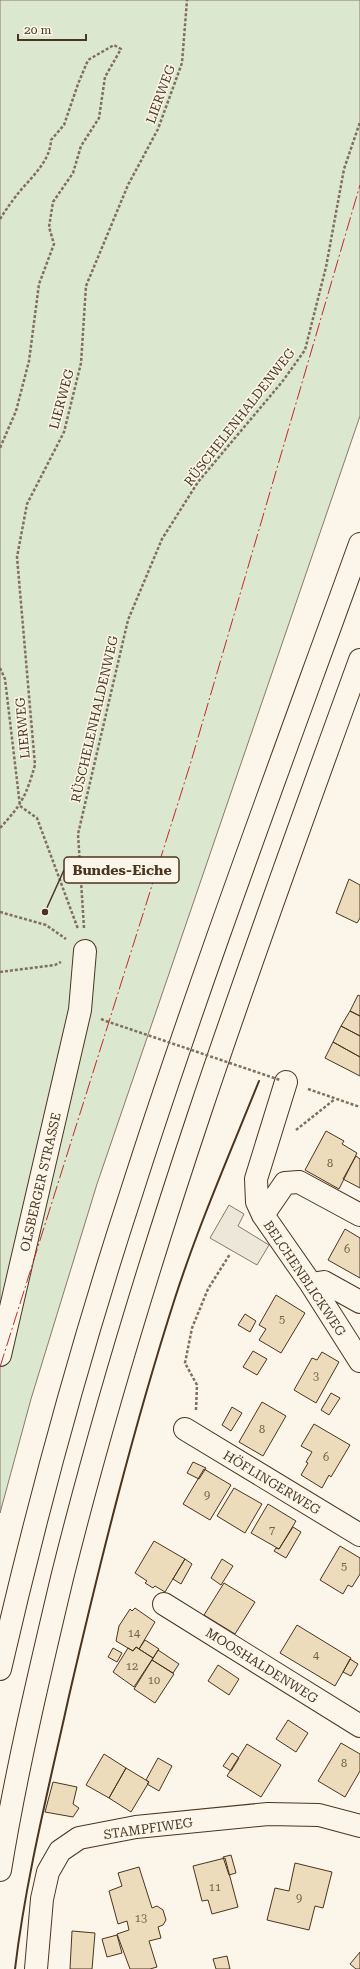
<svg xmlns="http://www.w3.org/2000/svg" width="360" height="1969" font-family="'Roboto Serif',serif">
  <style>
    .green { fill: #dce7d0; stroke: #887966 }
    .parking { fill: #ede7d9; stroke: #887966 }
    .building { fill: #ecdcbc; stroke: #4a3520 }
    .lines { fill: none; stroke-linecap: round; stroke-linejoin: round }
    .minor-casing { stroke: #4a3520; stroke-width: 24 }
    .highway-casing { stroke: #4a3520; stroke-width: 24 }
    .path { stroke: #7f6f5c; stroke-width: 2.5; stroke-dasharray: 3 2; stroke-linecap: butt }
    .minor { stroke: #fbf6e9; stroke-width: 22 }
    .highway { stroke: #fbf6e9; stroke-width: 22 }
    .path-bridge { stroke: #7f6f5c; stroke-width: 2.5; stroke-dasharray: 3 2; stroke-linecap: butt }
    .wall { stroke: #4a3520; stroke-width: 2 }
    .power { stroke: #c62828; stroke-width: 1; stroke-dasharray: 14 3 2 3; stroke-linecap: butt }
    .labels { text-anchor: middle; stroke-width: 3; stroke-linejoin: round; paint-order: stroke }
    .number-label { font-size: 11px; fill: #725f47 }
    .street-label { font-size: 13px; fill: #4a3520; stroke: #fbf6e9 }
    .leader { fill: none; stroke: #4a3520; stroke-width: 1.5 }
    .callout-dot { fill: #4a3520; stroke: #fbf6e9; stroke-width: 1.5 }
    .callout { fill: #fbf6e9; stroke: #4a3520; stroke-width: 1.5 }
    .callout-label { font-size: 14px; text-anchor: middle; font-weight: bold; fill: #4a3520 }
  </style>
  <rect width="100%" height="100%" fill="#fbf6e9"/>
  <path class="green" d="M0 0H360V416L97 1184 31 1399 0 1513Z"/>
  <path class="parking" d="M229 1205 244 1214 238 1226 269 1245 257 1265 210 1238Z"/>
  <path class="building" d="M349 879 360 885V918L357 923 336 913Z
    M358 995 360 996V1016L350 1011Z
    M350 1011 360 1016V1036L341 1026Z
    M341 1026 360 1036V1057L333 1042Z
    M333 1042 360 1057V1076L325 1058Z
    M326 1131 344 1141 342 1144 357 1153 339 1189 305 1170Z
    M356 1156 360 1159V1188L343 1179Z
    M345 1229 360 1238V1278L328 1260Z
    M276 1295 305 1313 281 1353 259 1340 266 1329 259 1325Z
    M245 1314 256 1321 250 1332 238 1325Z
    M253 1351 267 1359 257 1375 243 1367Z
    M322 1352 339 1362 316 1403 294 1390 312 1358 317 1360Z
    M331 1393 340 1398 329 1415 321 1410Z
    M262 1402 286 1416 263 1456 239 1442Z
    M232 1407 242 1413 231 1431 222 1425Z
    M314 1424 350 1445 331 1477 329 1475 322 1488 301 1475 308 1463 306 1462 312 1452 301 1446Z
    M193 1462 206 1468 199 1479 187 1473Z
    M204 1469 231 1485 210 1520 183 1504Z
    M234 1488 262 1504 245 1533 217 1516Z
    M268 1504 296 1521 279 1549 251 1533Z
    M293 1527 301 1532 286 1558 274 1551 276 1548 279 1549Z
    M154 1541 185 1559 165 1592 155 1586 153 1588 145 1583 147 1581 135 1573Z
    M340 1546 360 1558V1574L352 1587 348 1585 343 1594 320 1580Z
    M185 1559 192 1564 181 1584 173 1579Z
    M222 1559 233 1566 221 1585 211 1578Z
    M224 1583 255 1602 235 1634 204 1615Z
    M135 1608 155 1622 139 1649 136 1647 133 1651 116 1641 119 1626 130 1609 132 1611Z
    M297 1625 351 1658 335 1686 280 1653Z
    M145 1640 159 1649 153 1658 139 1649Z
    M136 1647 153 1658 134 1687 113 1672 128 1648 133 1651Z
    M113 1648 122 1653 117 1662 108 1657Z
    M158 1650 179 1664 173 1673 152 1660Z
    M350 1659 358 1664 351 1676 343 1672Z
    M152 1660 174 1674 155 1703 134 1689Z
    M218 1665 239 1679 229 1695 208 1681Z
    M288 1720 308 1733 296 1752 276 1739Z
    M341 1743 360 1754V1771L345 1797 318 1781Z
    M247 1744 281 1765 261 1797 227 1776Z
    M232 1753 239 1758 231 1771 223 1766Z
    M104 1754 126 1768 109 1798 86 1785Z
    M158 1758 172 1766 159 1791 147 1784 149 1782 146 1780Z
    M126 1768 149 1782 131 1812 109 1798Z
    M53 1782 77 1787 73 1804 79 1808 73 1817 45 1812Z
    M231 1855 236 1873 229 1875 223 1857Z
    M225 1858 238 1907 212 1914 208 1900 202 1901 193 1866Z
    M295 1863 332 1872 323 1908 315 1906 309 1930 267 1920 275 1888 289 1891Z
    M139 1867 152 1908 157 1906 163 1910 166 1920 163 1925 158 1927 161 1938 149 1941 157 1967 150 1969H130L117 1934 129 1930 127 1921 118 1924 109 1891 122 1886 118 1873Z
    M72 1931 95 1933 92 1969H70Z
    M117 1935 122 1953 107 1957 102 1939Z
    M360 1952V1969H356L350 1964Z
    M227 1956 230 1969H216L213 1959Z"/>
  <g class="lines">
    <defs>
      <path id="minor" d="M286 1082 256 1179 257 1202 263 1215 311 1284 360 1361
        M263 1215 285 1183 299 1182 360 1215
        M311 1284 324 1282 360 1302
        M0 1355 80 1010 85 951
        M185 1429 360 1535
        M164 1604 360 1726
        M36 1969 42 1899 48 1872 60 1851 79 1838 136 1827 268 1814 319 1815 360 1826"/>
      <path id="highway" d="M0 1669C37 1508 80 1350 131 1194 201 975 282 760 360 544
        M0 1870C16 1772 39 1675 62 1578 140 1265 250 962 360 660"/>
    </defs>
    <use href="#minor" class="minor-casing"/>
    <use href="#highway" class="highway-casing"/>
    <path class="path" d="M0 219C5 211 10 204 16 196 29 179 50 163 51 140L64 125 78 84 88 60 114 45 121 49 105 77 99 118 81 146 73 173 53 202 49 227 54 244 39 284 29 361 16 411 0 448
      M0 668 5 679 20 806 37 818 78 929
      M0 828C22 804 26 796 35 765L17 557 27 504 64 432 81 363 86 286 128 185 158 129 182 63 187 0
      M0 912 46 925 66 939
      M84 928 78 834 128 620 162 539 198 482 282 382 305 350 326 267 344 169 360 122
      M0 972 55 965 61 962
      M101 1019 106 1021
      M308 1089 360 1107
      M296 1130 335 1099
      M196 1410 197 1385 185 1363 192 1328 208 1289 230 1254"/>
    <use href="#minor" class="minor"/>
    <use href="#highway" class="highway"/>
    <path class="path-bridge" d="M106 1021 280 1080"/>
    <path class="wall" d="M15 1969C26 1877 49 1787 69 1696 100 1562 133 1429 175 1298 199 1224 230 1153 259 1081"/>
    <path class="power" d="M0 1367 190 765 360 185"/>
  </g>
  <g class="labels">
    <g class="number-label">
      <text x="330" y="1167">8</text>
      <text x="347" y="1253">6</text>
      <text x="282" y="1323">5</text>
      <text x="316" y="1380">3</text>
      <text x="262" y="1433">8</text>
      <text x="326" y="1461">6</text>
      <text x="207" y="1499">9</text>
      <text x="272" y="1534">7</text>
      <text x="344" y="1570">5</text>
      <text x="134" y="1637">14</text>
      <text x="316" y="1659">4</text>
      <text x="132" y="1670">12</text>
      <text x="154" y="1684">10</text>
      <text x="344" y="1767">8</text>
      <text x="215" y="1891">11</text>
      <text x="299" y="1902">9</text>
      <text x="141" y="1922">13</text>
    </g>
    <g class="street-label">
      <text transform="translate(160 94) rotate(-70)" y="5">LIERWEG</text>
      <text transform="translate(61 399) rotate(-75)" y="5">LIERWEG</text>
      <text transform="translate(239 417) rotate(-52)" y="5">RÜSCHELENHALDENWEG</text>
      <text transform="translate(94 719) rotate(-77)" y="5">RÜSCHELENHALDENWEG</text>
      <text transform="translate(22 728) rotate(-95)" y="5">LIERWEG</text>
      <text transform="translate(40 1182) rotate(-77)" y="5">OLSBERGER STRASSE</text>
      <text transform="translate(305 1278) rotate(56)" y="5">BELCHENBLICKWEG</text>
      <text transform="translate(272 1482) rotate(31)" y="5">HÖFLINGERWEG</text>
      <text transform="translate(262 1665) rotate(32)" y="5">MOOSHALDENWEG</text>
      <text transform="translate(148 1828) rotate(-8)" y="5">STAMPFIWEG</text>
    </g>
  </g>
  <path class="leader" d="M45 912L64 870"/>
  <circle class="callout-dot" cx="45" cy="912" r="4"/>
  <rect class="callout" x="64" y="857" width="115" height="26" rx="4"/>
  <g class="callout-label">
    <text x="122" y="875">Bundes-Eiche</text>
  </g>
  <path d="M18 34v6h68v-6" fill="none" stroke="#4a3520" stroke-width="2"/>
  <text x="24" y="34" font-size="12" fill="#4a3520" stroke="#fbf6e9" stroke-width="3" paint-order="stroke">20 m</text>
</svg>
